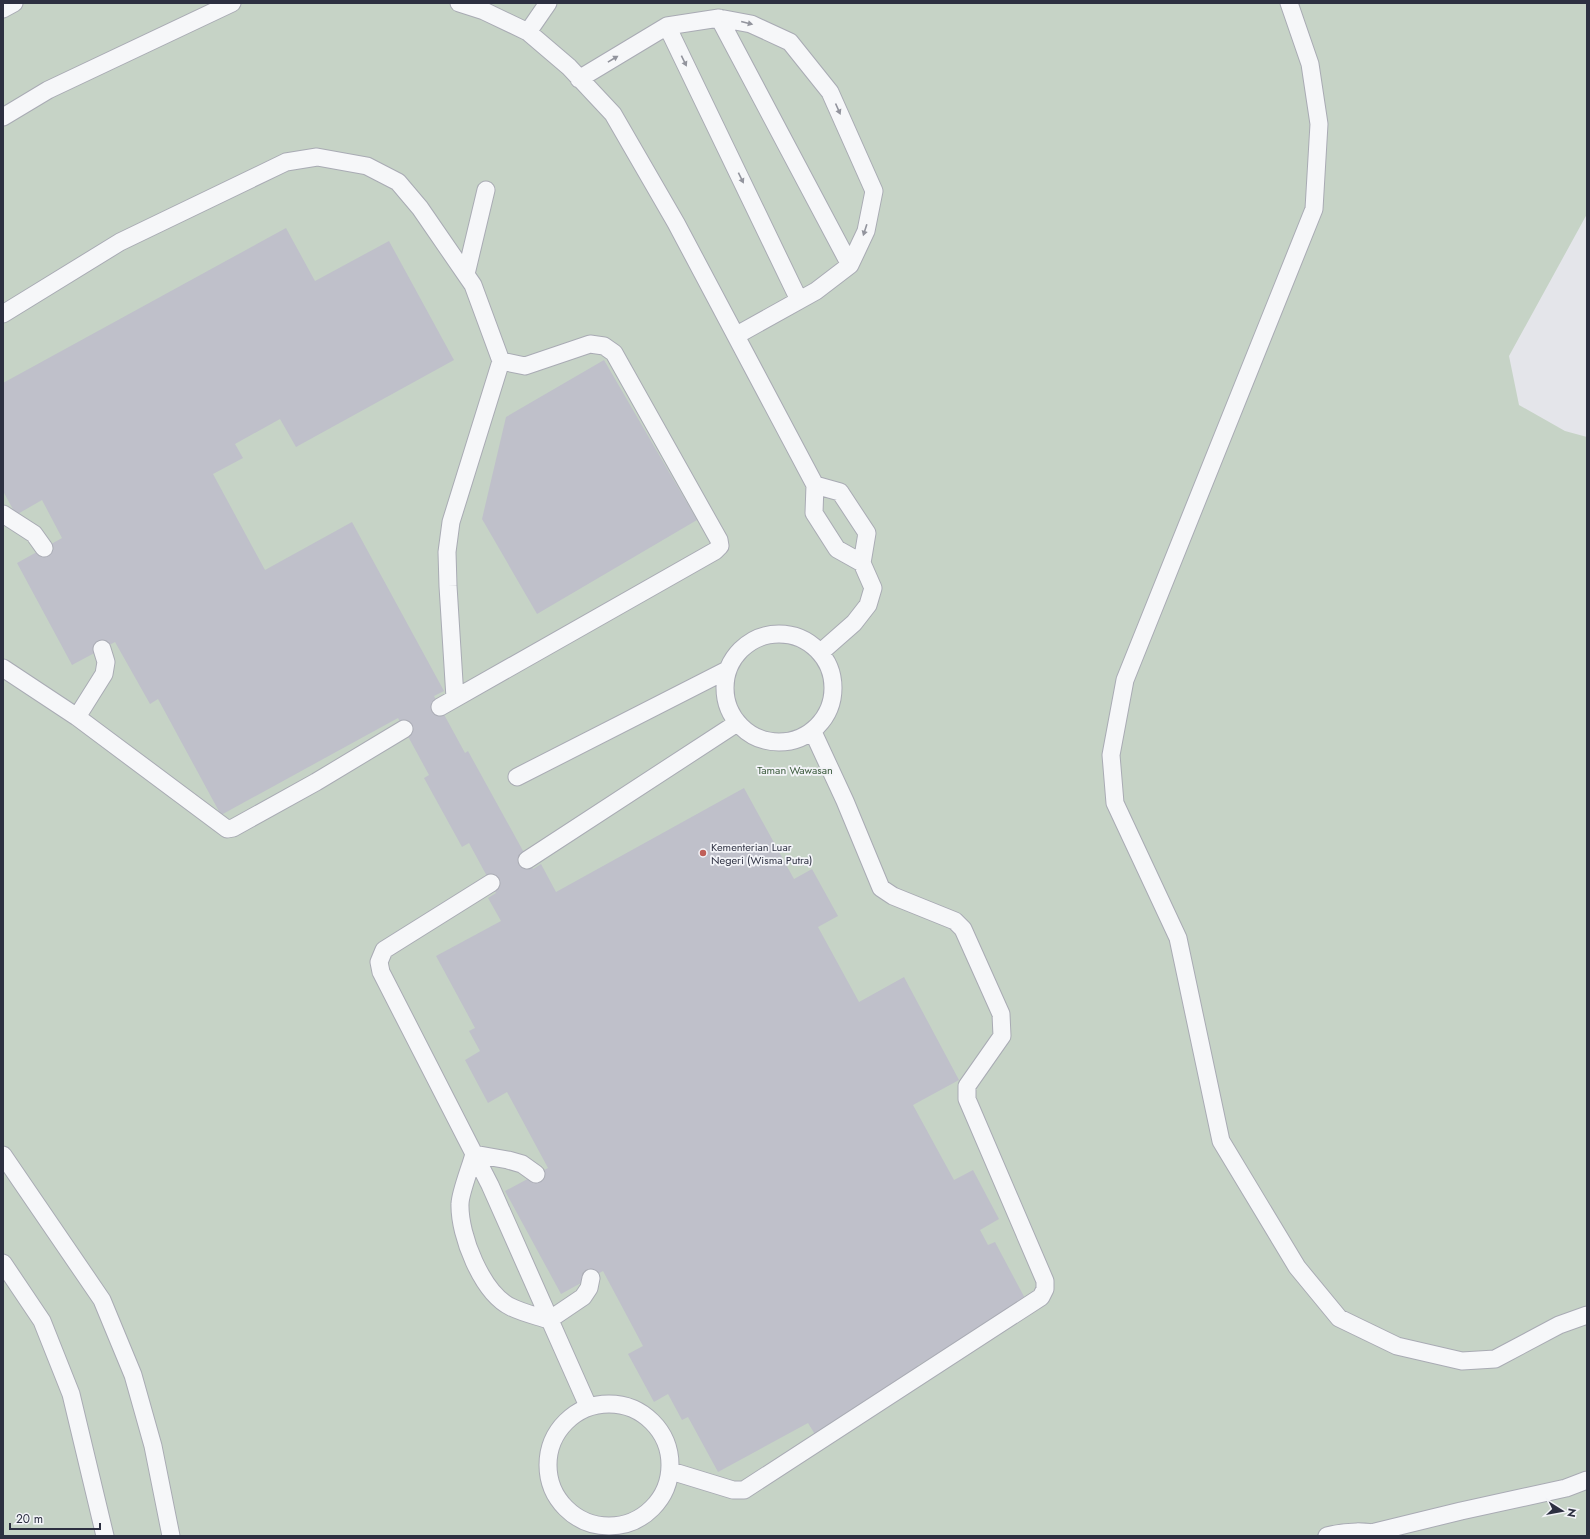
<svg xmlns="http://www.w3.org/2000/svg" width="1590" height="1539" font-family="Jost,sans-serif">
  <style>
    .green { fill: #c6d3c6 }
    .building { fill: #bfc0ca }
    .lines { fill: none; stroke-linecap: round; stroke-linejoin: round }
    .lane-casing { stroke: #a9abb4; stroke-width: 19 }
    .lane { stroke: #f6f7f9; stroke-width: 17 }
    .oneway { fill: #92949d }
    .poi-dot { fill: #c05f58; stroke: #f3f4f8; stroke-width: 1.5 }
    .labels { text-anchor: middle; stroke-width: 3.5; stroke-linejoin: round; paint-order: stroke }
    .park-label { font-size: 11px; fill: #3c5b3d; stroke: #f3f4f8 }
    .poi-label { font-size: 11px; fill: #2d3041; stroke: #f3f4f8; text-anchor: start }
  </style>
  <rect width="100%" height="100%" fill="#e4e5ea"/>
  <path class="green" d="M3 3H1587V214L1509 356 1519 405 1565 431 1587 437V1536H3Z"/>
  <path class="building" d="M286 228 315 281 389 241 454 360 296 447 280 419 235 444 243 458 213 474 265 570 352 522 444 691 434 696 465 753 468 751 533 869 541 864 556 892 744 788 794 879 812 869 838 916 818 927 859 1002 904 977 959 1080 913 1105 954 1180 973 1170 999 1219 980 1230 988 1245 995 1242 1028 1304 918 1365 922 1372 816 1436 808 1423 718 1472 688 1417 682 1420 668 1394 654 1402 628 1354 643 1346 603 1271 561 1294 505 1191 548 1168 507 1092 488 1103 465 1060 480 1051 469 1031 475 1028 436 956 501 921 488 898 496 893 469 843 462 847 424 778 429 775 398 718 221 815 158 699 150 704 115 642 72 665 17 563 62 538 42 500 16 515 3 491V383Z
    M604 360 697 520 537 614 482 519 506 417Z"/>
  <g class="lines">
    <defs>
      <path id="lane" d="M459 3 484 11 528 32 569 67 613 114 676 223 815 485 814 513 837 549 862 563
        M1289 3 1310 64 1319 124 1314 209 1125 680 1111 755 1115 803 1178 938 1221 1141 1297 1267 1339 1318 1397 1346 1462 1361 1495 1359 1559 1325 1587 1315
        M3 9 14 3
        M719 18 850 265
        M667 26 799 300
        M528 32 548 3
        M579 79 667 26 719 18 751 24 790 42 830 92 874 191 866 231 850 265 816 291 737 335
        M3 117 48 90 232 3
        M466 274 486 190
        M3 314 120 242 286 162 317 157 367 166 398 182 420 208 473 285 501 361 525 366 590 344 604 346 614 353 719 540 720 546 715 551 440 707
        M815 485 840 492 867 533 862 563 873 588 868 605 854 623 821 652
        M3 514 34 534 44 548
        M725 688a54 54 0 1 1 108 0a54 54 0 1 1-108 0Z
        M3 668 77 717 227 829 233 828 316 782 404 729
        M455 698 448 586 447 552 451 522 501 361
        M77 717 104 674 106 662 102 649
        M517 777 727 670
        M527 860 737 723
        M491 883 384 950 379 962 381 972 490 1185 588 1406
        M3 1155 102 1300 133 1375 153 1446 171 1536
        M536 1174 522 1164 508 1160 474 1154C471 1166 460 1193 460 1204 459 1235 482 1293 511 1307 523 1313 537 1316 549 1320L583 1297 589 1288 591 1278
        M3 1263 42 1321 71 1394 105 1536
        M548 1465a61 61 0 1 1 122 0a61 61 0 1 1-122 0Z
        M671 1471 733 1490H744L1041 1297 1045 1289V1281L967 1099V1086L1002 1036 1001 1014 963 929 955 921 893 896 881 888 845 801 813 732
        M1375 1532 1461 1511 1566 1488 1587 1480
        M1327 1536C1345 1531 1368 1530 1385 1536"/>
    </defs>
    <use href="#lane" class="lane-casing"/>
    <use href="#lane" class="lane"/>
  </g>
  <defs><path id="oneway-solid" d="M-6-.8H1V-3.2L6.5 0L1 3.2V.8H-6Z"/></defs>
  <g class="oneway">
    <use href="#oneway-solid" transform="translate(747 23) rotate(14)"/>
    <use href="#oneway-solid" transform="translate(613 59) rotate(-31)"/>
    <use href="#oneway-solid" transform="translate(684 61) rotate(64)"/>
    <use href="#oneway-solid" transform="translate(838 109) rotate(66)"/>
    <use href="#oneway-solid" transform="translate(741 178) rotate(64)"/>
    <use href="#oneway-solid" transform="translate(865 230) rotate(108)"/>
  </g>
  <circle class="poi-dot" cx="703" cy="853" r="4"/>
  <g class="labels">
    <g class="park-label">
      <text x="795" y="774">Taman Wawasan</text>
    </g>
    <g class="poi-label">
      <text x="711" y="851">Kementerian Luar<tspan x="711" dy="13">Negeri (Wisma Putra)</tspan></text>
    </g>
  </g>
  <rect width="1590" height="1539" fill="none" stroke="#2d3041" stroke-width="8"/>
  <g transform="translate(1562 1511) rotate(101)" stroke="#f3f4f8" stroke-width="3" paint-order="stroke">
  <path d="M0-3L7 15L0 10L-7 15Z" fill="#2d3041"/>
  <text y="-6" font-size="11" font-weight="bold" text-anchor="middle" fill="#2d3041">N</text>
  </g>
  <path d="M10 1523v6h90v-6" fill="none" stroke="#2d3041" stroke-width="2"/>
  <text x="16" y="1523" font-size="12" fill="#2d3041" stroke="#f3f4f8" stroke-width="3" paint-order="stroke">20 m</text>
</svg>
